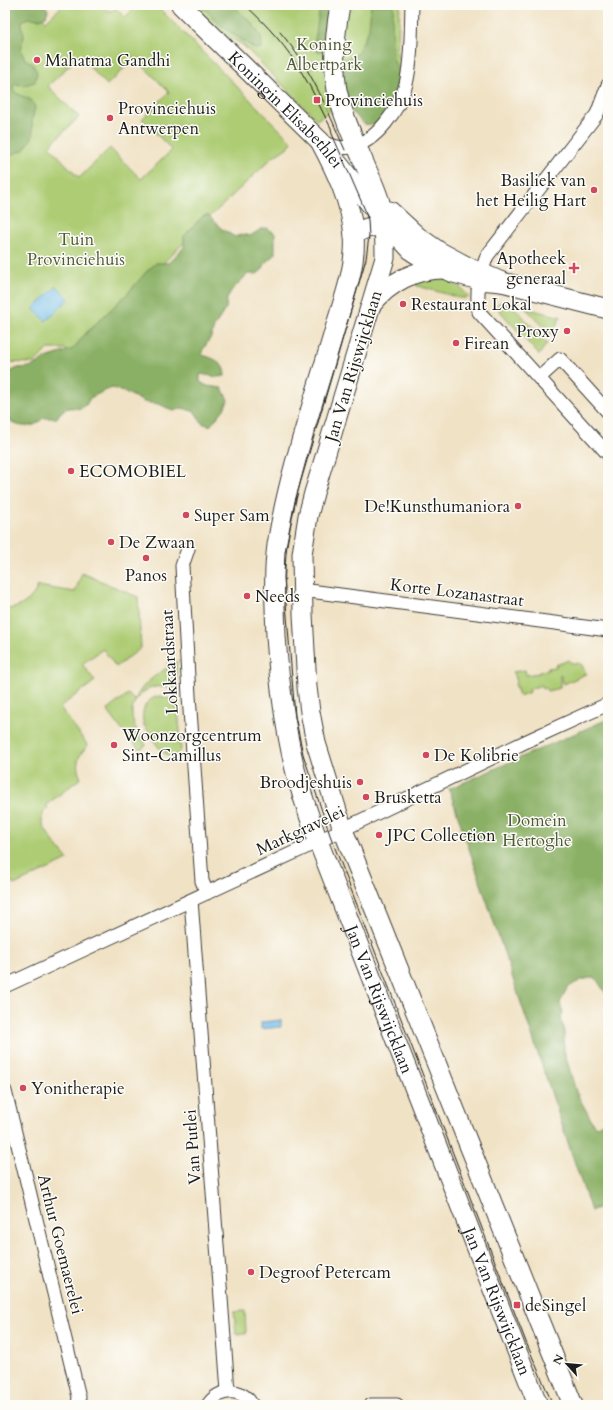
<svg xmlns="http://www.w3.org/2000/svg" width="613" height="1410" font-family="Cardo,serif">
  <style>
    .green { fill: #adcc73; stroke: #647448; fill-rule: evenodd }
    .forest { fill: #8ab065; stroke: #536640 }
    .water { fill: #6fbbe8; stroke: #466c82 }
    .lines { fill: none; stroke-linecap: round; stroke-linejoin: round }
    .street-casing { stroke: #3c3a35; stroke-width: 15 }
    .secondary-casing { stroke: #3c3a35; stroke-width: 21 }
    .street { stroke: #fff; stroke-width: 13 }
    .secondary { stroke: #fff; stroke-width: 19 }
    .tram { stroke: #1c1c1c; stroke-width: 1 }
    .poi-dot { fill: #d1495b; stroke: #fdfcf7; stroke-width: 1.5 }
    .labels { text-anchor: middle; stroke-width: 3; stroke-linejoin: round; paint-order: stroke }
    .park-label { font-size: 17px; fill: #4f5a3a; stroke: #fdfcf7 }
    .poi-label { font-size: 17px; fill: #1c1c1c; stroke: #fdfcf7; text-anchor: start }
    .street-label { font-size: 17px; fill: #1c1c1c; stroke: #fdfcf7 }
  </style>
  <rect width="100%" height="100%" fill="#fdfcf7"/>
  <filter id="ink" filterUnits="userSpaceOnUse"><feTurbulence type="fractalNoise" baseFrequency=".025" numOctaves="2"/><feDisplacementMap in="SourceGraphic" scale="8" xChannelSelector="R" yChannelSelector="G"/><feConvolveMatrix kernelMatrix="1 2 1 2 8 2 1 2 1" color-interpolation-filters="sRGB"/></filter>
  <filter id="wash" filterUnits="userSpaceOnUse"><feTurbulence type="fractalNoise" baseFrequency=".012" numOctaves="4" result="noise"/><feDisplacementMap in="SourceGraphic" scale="16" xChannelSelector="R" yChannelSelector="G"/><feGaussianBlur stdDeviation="0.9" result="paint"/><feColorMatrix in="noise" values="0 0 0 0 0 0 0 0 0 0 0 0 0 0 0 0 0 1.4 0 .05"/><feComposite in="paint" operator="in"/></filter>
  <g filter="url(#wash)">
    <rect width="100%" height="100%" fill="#f0e2c5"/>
    <path class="green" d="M30 5 46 21 63 5H102L106 10 112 11 115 8 125 17 137 5H156L292 142 288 147 273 157 214 213 70 355 65 349H48L34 363 5 362V31ZM79 56 107 85 135 58 169 92 142 119 172 150 141 179 110 148 79 178 49 146 79 117 48 86Z
      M193 5H400L397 56 405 65 398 89 388 106 354 93 317 120 243 45 221 33Z
      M439 276 460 287 469 297 466 298H460L418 286 411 282Z
      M500 302 515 308 547 343 539 355 499 310 497 305Z
      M525 308 561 317 551 334Z
      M82 573 138 597 141 648 116 667 103 649 82 664 95 681 60 707 88 746C77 755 75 766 81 778L46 805 48 808C44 811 42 815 42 819 41 829 62 851 68 860L14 885 5 873V609C20 609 32 600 38 586L75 592Z
      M569 660 570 662 575 664 578 663 582 665 586 674 564 684 560 674V688L547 691 546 688 543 689 542 685 529 689 530 692 519 696 515 683 516 682 513 672 525 670 526 675 539 673V672L548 670V668L556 667V665Z
      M176 661 177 682 176 687C170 691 162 685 155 687 149 688 143 692 139 696 124 713 136 730 146 745L139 750 132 740 130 741 107 710 128 694 135 701C140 685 155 676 168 667V662Z
      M159 696C166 697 173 699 176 705 180 712 180 741 181 750 167 770 151 735 144 725 140 712 145 699 159 696Z
      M245 1311 246 1334H236L234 1312Z"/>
    <path class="forest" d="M5 5H45L48 10 46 16 40 19 28 18 22 21V28L24 34 21 51 25 59 32 63 37 72 35 82 24 85 14 84 13 89 16 93 31 100 35 107 32 120 33 136 24 150 5 157Z
      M201 5H232L250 21 261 36 262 48 255 49 221 26Z
      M320 5H331L323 51 319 52 315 50 314 47Z
      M371 5H394C391 23 392 43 394 61 395 65 397 69 398 73 401 95 391 110 376 125L364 124 350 110 341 76 343 60 357 54 369 29Z
      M208 215 222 229 235 237 242 234 250 236 261 229 267 228 275 233V254L266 262 262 270 257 274H248L231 291 227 299 226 308 214 327 211 337 202 351V355C213 358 225 362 225 376L217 377 200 374V382L207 386 222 388 228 400 224 409 210 426 202 423 195 412 183 408 174 411 159 404 144 402 129 394 113 388 106 390 90 398 86 405 80 409C69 406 62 408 57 418H43C38 424 32 427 24 426 16 426 7 421 5 412 3 403 5 384 5 374L18 368 31 367 46 358 73 349 86 333 128 293 147 271 156 263H168L184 247V236L203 216Z
      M608 719V997L595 977 581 980 567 988 560 1003 563 1012 560 1020 564 1027V1050L576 1092 595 1127 604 1122 608 1109V1206L591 1211 449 789Z"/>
    <path class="water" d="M57 286 69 299 46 321 33 309Z
      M281 1020V1027L261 1029V1022Z"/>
  </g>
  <g filter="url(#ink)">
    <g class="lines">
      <defs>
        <path id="street" d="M608 85 597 114 487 256C479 277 476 290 479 312L608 454
          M320 141C330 145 339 149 350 147 376 143 400 108 406 84 412 59 411 31 412 5
          M539 378 560 359 608 412
          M188 549 182 566 189 696 202 881 207 893
          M302 590 608 630
          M191 900 228 1391
          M5 986 304 848 527 741 608 704
          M5 1091 79 1397 78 1405
          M208 1405C219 1388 242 1387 252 1405
          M371 1405H397"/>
        <g id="secondary">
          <path id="s1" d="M181 5 320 141 383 220 413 252 431 263 454 273 479 280 502 282"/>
          <path d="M340 5C335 33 332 61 337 90 343 118 357 146 368 172 373 183 378 194 381 206 385 223 385 240 385 258L314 493 308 516 302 554 303 614 307 687 310 712 316 743 343 830 573 1405"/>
          <path id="s2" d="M320 141C336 171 351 202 354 236 357 267 342 303 334 332 314 401 288 474 277 545 273 575 275 606 276 636 279 680 284 722 294 765 300 791 309 816 318 841L538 1405"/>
          <path d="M390 211 417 236 440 252 470 268 502 282 608 309"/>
          <path d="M354 236C365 224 382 225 397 228"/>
          <path d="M372 304C390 282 415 269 443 269"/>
        </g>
      </defs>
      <use href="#street" class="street-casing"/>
      <use href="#secondary" class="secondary-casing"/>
      <use href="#street" class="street"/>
      <use href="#secondary" class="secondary"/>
      <path class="tram" d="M245 5C267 25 287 47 302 73 313 90 321 110 331 128L332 134 365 210 368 220 369 236 366 259 295 501 285 552 284 578 295 716 303 754 330 835 526 1342 553 1405
        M280 32C312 69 326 107 345 150"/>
    </g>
  </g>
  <g class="poi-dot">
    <circle cx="37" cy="60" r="4"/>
    <rect x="313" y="96" width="8" height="8" rx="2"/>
    <circle cx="110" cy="118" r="4"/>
    <circle cx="594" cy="190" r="4"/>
    <path d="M572 262h4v4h4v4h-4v4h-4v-4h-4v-4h4z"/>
    <circle cx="403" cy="304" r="4"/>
    <circle cx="567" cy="331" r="4"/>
    <circle cx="456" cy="343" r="4"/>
    <circle cx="71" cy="471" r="4"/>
    <circle cx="518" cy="506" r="4"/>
    <circle cx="186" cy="515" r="4"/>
    <circle cx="111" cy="542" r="4"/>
    <circle cx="146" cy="558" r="4"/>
    <circle cx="247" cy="596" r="4"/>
    <circle cx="114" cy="745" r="4"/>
    <circle cx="426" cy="755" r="4"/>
    <circle cx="360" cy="782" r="4"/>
    <circle cx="366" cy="797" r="4"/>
    <circle cx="379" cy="835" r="4"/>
    <circle cx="23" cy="1088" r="4"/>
    <circle cx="251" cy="1272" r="4"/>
    <rect x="513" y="1301" width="8" height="8" rx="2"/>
  </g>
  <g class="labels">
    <g class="park-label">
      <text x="324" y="50">Koning<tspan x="324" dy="20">Albertpark</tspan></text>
      <text x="76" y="245">Tuin<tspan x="76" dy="20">Provinciehuis</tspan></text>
      <text x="537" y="826">Domein<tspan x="537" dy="20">Hertoghe</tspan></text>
    </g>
    <g class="poi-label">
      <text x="45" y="66">Mahatma Gandhi</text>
      <text x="325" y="106">Provinciehuis</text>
      <text x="118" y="114">Provinciehuis<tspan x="118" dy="20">Antwerpen</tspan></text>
      <text x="586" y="186" text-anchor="end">Basiliek van<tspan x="586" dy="20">het Heilig Hart</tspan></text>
      <text x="566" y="264" text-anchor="end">Apotheek<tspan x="566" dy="20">generaal</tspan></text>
      <text x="411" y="310">Restaurant Lokal</text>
      <text x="559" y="337" text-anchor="end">Proxy</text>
      <text x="464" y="349">Firean</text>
      <text x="79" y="477">ECOMOBIEL</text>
      <text x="510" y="512" text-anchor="end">De!Kunsthumaniora</text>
      <text x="194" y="521">Super Sam</text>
      <text x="119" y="548">De Zwaan</text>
      <text x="146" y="581" text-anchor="middle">Panos</text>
      <text x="255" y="602">Needs</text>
      <text x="122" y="741">Woonzorgcentrum<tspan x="122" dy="20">Sint-Camillus</tspan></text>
      <text x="434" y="761">De Kolibrie</text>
      <text x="352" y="788" text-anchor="end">Broodjeshuis</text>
      <text x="374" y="803">Brusketta</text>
      <text x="387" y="841">JPC Collection</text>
      <text x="31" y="1094">Yonitherapie</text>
      <text x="259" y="1278">Degroof Petercam</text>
      <text x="525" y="1311">deSingel</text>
    </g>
    <g class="street-label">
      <text dy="6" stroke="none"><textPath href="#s1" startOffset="148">Koningin Elisabethlei</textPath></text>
      <text transform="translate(353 366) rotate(-73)" y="6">Jan Van Rijswijcklaan</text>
      <text transform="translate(457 592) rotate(7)" y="6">Korte Lozanastraat</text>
      <text transform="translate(169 662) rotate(-93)" y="6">Lokkaardstraat</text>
      <text transform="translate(300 830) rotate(-25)" y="6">Markgravelei</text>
      <text dy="6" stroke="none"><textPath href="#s2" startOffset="892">Jan Van Rijswijcklaan</textPath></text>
      <text transform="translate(192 1147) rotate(-94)" y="6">Van Putlei</text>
      <text transform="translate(61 1244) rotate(76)" y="6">Arthur Goemaerelei</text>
      <text dy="6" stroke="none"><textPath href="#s2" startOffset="1216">Jan Van Rijswijcklaan</textPath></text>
    </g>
  </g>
  <rect width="613" height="1410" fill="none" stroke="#fdfcf7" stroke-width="20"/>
  <g transform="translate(567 1364) rotate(297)" stroke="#fdfcf7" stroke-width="3" paint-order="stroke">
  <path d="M0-3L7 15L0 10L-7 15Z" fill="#1c1c1c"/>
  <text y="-6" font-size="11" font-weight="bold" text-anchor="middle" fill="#1c1c1c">N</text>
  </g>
</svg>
